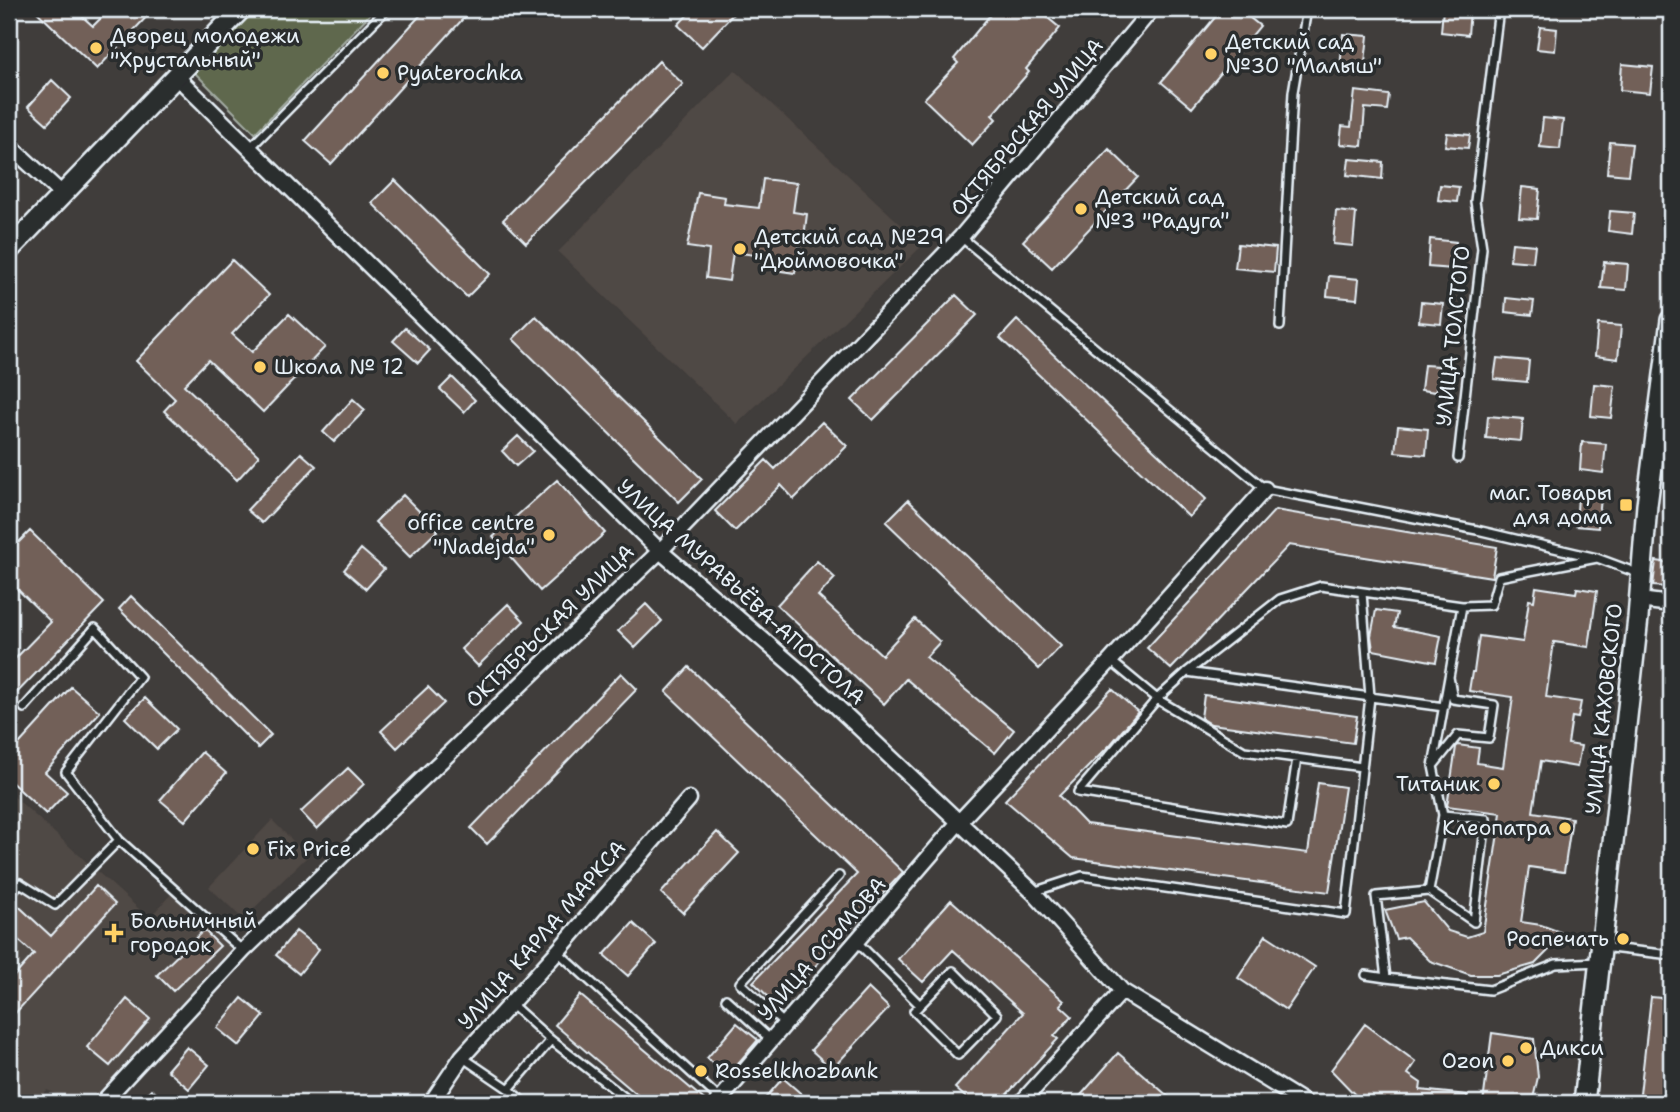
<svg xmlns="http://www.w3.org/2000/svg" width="1680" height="1112" font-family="'Shantell Sans',sans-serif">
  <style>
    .built { fill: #4f4844 }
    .green { fill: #5e674e; stroke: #a3aca3; stroke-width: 2 }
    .building { fill: #726159; stroke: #e8f1f8; stroke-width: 2 }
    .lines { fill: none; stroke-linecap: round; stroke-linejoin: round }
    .lane-casing { stroke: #e8f1f8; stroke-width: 12 }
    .street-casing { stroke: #e8f1f8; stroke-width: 19 }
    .secondary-casing { stroke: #e8f1f8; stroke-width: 24 }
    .lane { stroke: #2a2d2e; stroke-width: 7 }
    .street { stroke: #2a2d2e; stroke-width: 14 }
    .secondary { stroke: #2a2d2e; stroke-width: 19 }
    .poi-dot { fill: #ffd166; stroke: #2a2d2e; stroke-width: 2.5 }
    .labels { text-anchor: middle; stroke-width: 7; stroke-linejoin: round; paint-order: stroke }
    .poi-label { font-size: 21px; fill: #e8f1f8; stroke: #2a2d2e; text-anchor: start }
    .street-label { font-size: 21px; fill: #e8f1f8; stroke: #2a2d2e }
  </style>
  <rect width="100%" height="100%" fill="#403d3b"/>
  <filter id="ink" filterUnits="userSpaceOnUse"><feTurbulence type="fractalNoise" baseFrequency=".0143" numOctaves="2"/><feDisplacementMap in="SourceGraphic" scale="14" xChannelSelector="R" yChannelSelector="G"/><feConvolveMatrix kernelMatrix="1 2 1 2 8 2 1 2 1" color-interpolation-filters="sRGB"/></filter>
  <g filter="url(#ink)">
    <path class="built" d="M735 70 923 245 737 424 558 252Z
      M9 792 149 918 173 892 235 948 94 1103H75L47 1090 35 1103H9Z
      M272 820 308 856 243 919 209 887Z"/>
    <path class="green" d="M255 9H375L255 133 194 72Z"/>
    <path class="building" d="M34 9H74L93 26 110 9H154L97 69Z
      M426 9H472L331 164 305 141Z
      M693 9H738L702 47 678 25Z
      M995 9H1037L1060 28 1026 69 1029 72 992 115 996 119 972 145 924 99 958 63 954 59Z
      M1222 9H1239L1260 26 1192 108 1161 82Z
      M1443 9H1470L1468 35 1441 32Z
      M1540 27 1557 29 1555 51 1537 49Z
      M1343 34 1368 36 1364 71 1340 69Z
      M659 61 683 84 526 243 503 220Z
      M1622 64 1653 67 1650 93 1620 90Z
      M52 80 71 98 47 124 28 107Z
      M1355 91 1389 95 1387 110 1365 108 1362 146 1340 144 1342 126 1351 127Z
      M1543 118 1563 120 1560 149 1540 147Z
      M1447 133 1470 135 1468 148 1445 146Z
      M1610 142 1632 144 1628 175 1607 173Z
      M1109 149 1138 177 1052 268 1023 241Z
      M1349 159 1383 162 1382 179 1347 175Z
      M763 179 797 183 793 212 807 214 803 245H799L795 273 761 268 763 256 733 252 729 281 706 278 709 250 687 247 698 193 725 197 724 204 759 208Z
      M395 180 490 274 467 297 372 203Z
      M1440 185 1459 187 1457 202 1438 200Z
      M1522 187 1540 189 1537 219 1519 218Z
      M1336 211 1356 213 1353 246 1333 244Z
      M1610 211 1634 213 1632 234 1608 231Z
      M1430 239 1456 242 1453 269 1428 267Z
      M1512 243 1535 245 1533 262 1510 260Z
      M1238 244 1276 248 1274 272 1235 268Z
      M232 260 269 295 232 334 252 352 289 314 325 347 263 412 208 360 184 385 259 456 237 480 164 411 175 399 136 361Z
      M1604 262 1628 264 1626 290 1601 288Z
      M1329 276 1359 279 1357 299 1327 296Z
      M956 295 977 315 873 420 852 400Z
      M1506 298 1534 301 1532 315 1505 312Z
      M1421 302 1443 304 1441 324 1419 322Z
      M536 316 702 479 679 502 513 339Z
      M1017 320 1206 499 1189 517 1000 338Z
      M1598 324 1621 326 1618 359 1595 356Z
      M405 328 430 350 418 363 393 341Z
      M1497 358 1529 361 1527 382 1494 379Z
      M1424 365 1439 366 1436 392 1421 390Z
      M452 377 475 400 464 412 440 389Z
      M1594 384 1615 386 1611 418 1591 416Z
      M353 399 365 410 334 442 323 432Z
      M1488 416 1523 419 1521 441 1486 438Z
      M822 422 847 446 794 499 781 485 735 531 715 511 766 460 775 469Z
      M1398 426 1428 429 1426 455 1395 452Z
      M518 436 533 451 516 466 502 451Z
      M1582 442 1606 444 1603 473 1580 470Z
      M301 453 316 466 262 523 247 510Z
      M557 480 605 533 540 591 493 537Z
      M403 495 438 530 410 557 375 522Z
      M1578 496 1601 498 1598 528 1576 526Z
      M908 500 1061 646 1039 669 886 522Z
      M1275 510 1497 547 1492 577 1289 545 1171 669 1147 648Z
      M30 531 104 603 9 701V665L51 622 9 581V552Z
      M361 549 384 569 366 589 344 570Z
      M817 561 835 578 818 596 882 655 915 619 940 642 926 657 1014 730 995 753 906 679 884 704 777 605Z
      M1656 561 1671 563 1668 587 1653 586Z
      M1536 587 1576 593 1577 588 1597 591 1589 647 1554 642 1546 697 1581 702 1578 718 1572 717 1568 744 1581 746 1577 767 1541 761 1533 812 1572 818 1564 872 1529 867 1521 922 1541 925 1560 932 1550 949 1535 964 1497 975H1471L1430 961 1406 937 1396 939 1385 910 1424 902 1448 931 1467 937 1483 932 1501 813 1447 806 1456 747 1458 745 1479 748 1477 763 1503 767 1513 697 1469 691 1472 672H1474L1479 636 1523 642 1529 600 1534 601Z
      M131 596 271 735 258 748 119 609Z
      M508 604 524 621 478 666 461 649Z
      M646 604 662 621 635 648 618 631Z
      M1376 610 1397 613 1394 627 1441 636 1436 662 1373 650 1371 636Z
      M689 667 903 872 778 1006 753 982 857 874 666 692Z
      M621 673 637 689 487 844 471 828Z
      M71 687 100 712 45 772 67 792 46 814 9 780V735L19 744Z
      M428 687 444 703 397 748 381 731Z
      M1112 689 1138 712 1111 744 1059 796 1086 824 1308 853 1318 783 1345 787 1329 892 1073 858 1005 800Z
      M1204 695 1357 716 1353 743 1211 724 1201 718Z
      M145 698 177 729 157 749 125 718Z
      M202 752 226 773 185 821 160 800Z
      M348 768 364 784 317 829 301 812Z
      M717 832 739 853 683 913 661 893Z
      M96 886 115 904 9 1020V982L34 954 16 938 9 946V901L12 900 51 936Z
      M951 900 1064 1001 1060 1005 1072 1016 1054 1036 1058 1039 999 1103H972L955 1088 1023 1013 953 950 923 982 898 959Z
      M633 923 656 944 628 976 604 955Z
      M204 930 220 946 173 991 157 975Z
      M296 931 319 949 299 974 276 955Z
      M1266 935 1315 967 1286 1010 1238 978Z
      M868 988 889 1008 832 1069 811 1050Z
      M580 995 708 1103H647L555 1025Z
      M1651 997 1671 999V1103H1639Z
      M242 998 264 1016 239 1046 217 1028Z
      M127 999 150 1019 110 1066 87 1047Z
      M737 1023 758 1040 728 1075 707 1058Z
      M1365 1024 1416 1062 1408 1074 1421 1083 1420 1090 1467 1095V1103H1364L1360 1100 1331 1070Z
      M1492 1033 1534 1039 1538 1077 1532 1103H1483Z
      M187 1047 209 1065 189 1089 167 1070Z
      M1118 1053 1162 1091 1176 1103H1074Z
      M783 1078 805 1097 800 1103H761Z
      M151 1089 168 1103H138Z"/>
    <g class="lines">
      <defs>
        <path id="lane" d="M249 149 387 9
          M961 237 1265 489 1477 530 1597 558 1640 574
          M1280 326 1293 92 1307 9
          M1458 458 1482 248 1475 201 1499 9
          M1111 661 1157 699 1244 751 1362 767
          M1187 672 1444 707
          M1449 677 1433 766 1458 735 1489 738 1494 705 1453 699 1449 677 1462 606
          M24 708 95 628 140 677 66 772 119 840
          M1297 758 1287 825 1078 792 1157 699 1187 672 1280 599 1321 586 1462 606 1491 605 1499 577 1597 558
          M1443 815 1486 819 1474 922 1429 891 1376 896 1386 978 1490 990 1556 964 1599 962
          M1429 891 1443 815 1433 766
          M1033 892 1082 876 1346 914 1370 697 1362 593
          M9 895 20 883 55 905 119 840 243 951
          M857 942 920 1005 953 971 997 1015 958 1055 914 1011 920 1005
          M1602 947 1671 955
          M558 952 720 1099
          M1366 975 1386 978
          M726 999 771 1040
          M511 1004 551 1040 628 1100 625 1103
          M785 1024 740 983 839 876
          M462 1057 509 1089 524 1103
          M509 1089 551 1040"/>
        <path id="street" d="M176 76 660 551 797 669 1033 892 1122 991 1305 1103
          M9 145 62 194
          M1639 600 1671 604
          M102 1103 243 951 660 551 961 237 1152 9
          M431 1103 462 1057 558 951 689 799
          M717 1103 959 822 1111 660 1265 489
          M1021 1103 1122 991"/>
        <path id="secondary" d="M9 250 241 9
          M1584 1103 1638 618 1647 505 1671 320"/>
      </defs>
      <use href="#lane" class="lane-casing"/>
      <use href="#street" class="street-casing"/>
      <use href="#secondary" class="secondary-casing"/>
      <use href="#lane" class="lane"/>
      <use href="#street" class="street"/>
      <use href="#secondary" class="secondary"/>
    </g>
  </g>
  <g class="poi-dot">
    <circle cx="96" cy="48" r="7"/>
    <circle cx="1211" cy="54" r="7"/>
    <circle cx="383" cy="73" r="7"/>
    <circle cx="1081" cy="209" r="7"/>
    <circle cx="740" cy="249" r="7"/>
    <circle cx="260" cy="367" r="7"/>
    <rect x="1619" y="498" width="14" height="14" rx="3.5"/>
    <circle cx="549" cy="535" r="7"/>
    <circle cx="1494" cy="784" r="7"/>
    <circle cx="1565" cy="828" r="7"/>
    <circle cx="253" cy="849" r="7"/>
    <path d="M110.5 922.5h7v7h7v7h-7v7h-7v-7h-7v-7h7z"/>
    <circle cx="1623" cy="939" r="7"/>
    <circle cx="1526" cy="1048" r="7"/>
    <circle cx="1508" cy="1061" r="7"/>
    <circle cx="701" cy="1071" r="7"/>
  </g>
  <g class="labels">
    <g class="poi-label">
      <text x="110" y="43">Дворец молодежи<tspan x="110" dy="24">"Хрустальный"</tspan></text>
      <text x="1225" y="49">Детский сад<tspan x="1225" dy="24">№30 "Малыш"</tspan></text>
      <text x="397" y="80">Pyaterochka</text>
      <text x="1095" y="204">Детский сад<tspan x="1095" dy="24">№3 "Радуга"</tspan></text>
      <text x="754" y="244">Детский сад №29<tspan x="754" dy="24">"Дюймовочка"</tspan></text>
      <text x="274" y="374">Школа № 12</text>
      <text x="1612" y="500" text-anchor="end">маг. Товары<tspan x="1612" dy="24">для дома</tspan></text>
      <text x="535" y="530" text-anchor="end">office centre<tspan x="535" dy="24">"Nadejda"</tspan></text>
      <text x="1480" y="791" text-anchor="end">Титаник</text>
      <text x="1551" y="835" text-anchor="end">Клеопатра</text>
      <text x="267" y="856">Fix Price</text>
      <text x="130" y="928">Больничный<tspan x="130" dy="24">городок</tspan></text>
      <text x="1609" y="946" text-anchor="end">Роспечать</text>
      <text x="1540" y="1055">Дикси</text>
      <text x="1494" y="1068" text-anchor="end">Ozon</text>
      <text x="715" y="1078">Rosselkhozbank</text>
    </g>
    <g class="street-label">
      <text transform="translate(1027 127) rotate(-50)" y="7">ОКТЯБРЬСКАЯ УЛИЦА</text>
      <text transform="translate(1453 336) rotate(-84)" y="7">УЛИЦА ТОЛСТОГО</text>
      <text transform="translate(741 592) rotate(42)" y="7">УЛИЦА МУРАВЬЁВА-АПОСТОЛА</text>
      <text transform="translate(550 626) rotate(-44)" y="7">ОКТЯБРЬСКАЯ УЛИЦА</text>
      <text transform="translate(1604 709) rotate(-84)" y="7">УЛИЦА КАХОВСКОГО</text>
      <text transform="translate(542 935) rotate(-49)" y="7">УЛИЦА КАРЛА МАРКСА</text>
      <text transform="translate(822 949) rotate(-49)" y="7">УЛИЦА ОСЬМОВА</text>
    </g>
  </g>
  <rect width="1680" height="1112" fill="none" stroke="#2a2d2e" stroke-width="35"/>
  <rect x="18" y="18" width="1645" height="1077" fill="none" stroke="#e8f1f8" stroke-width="2.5" filter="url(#ink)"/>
</svg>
